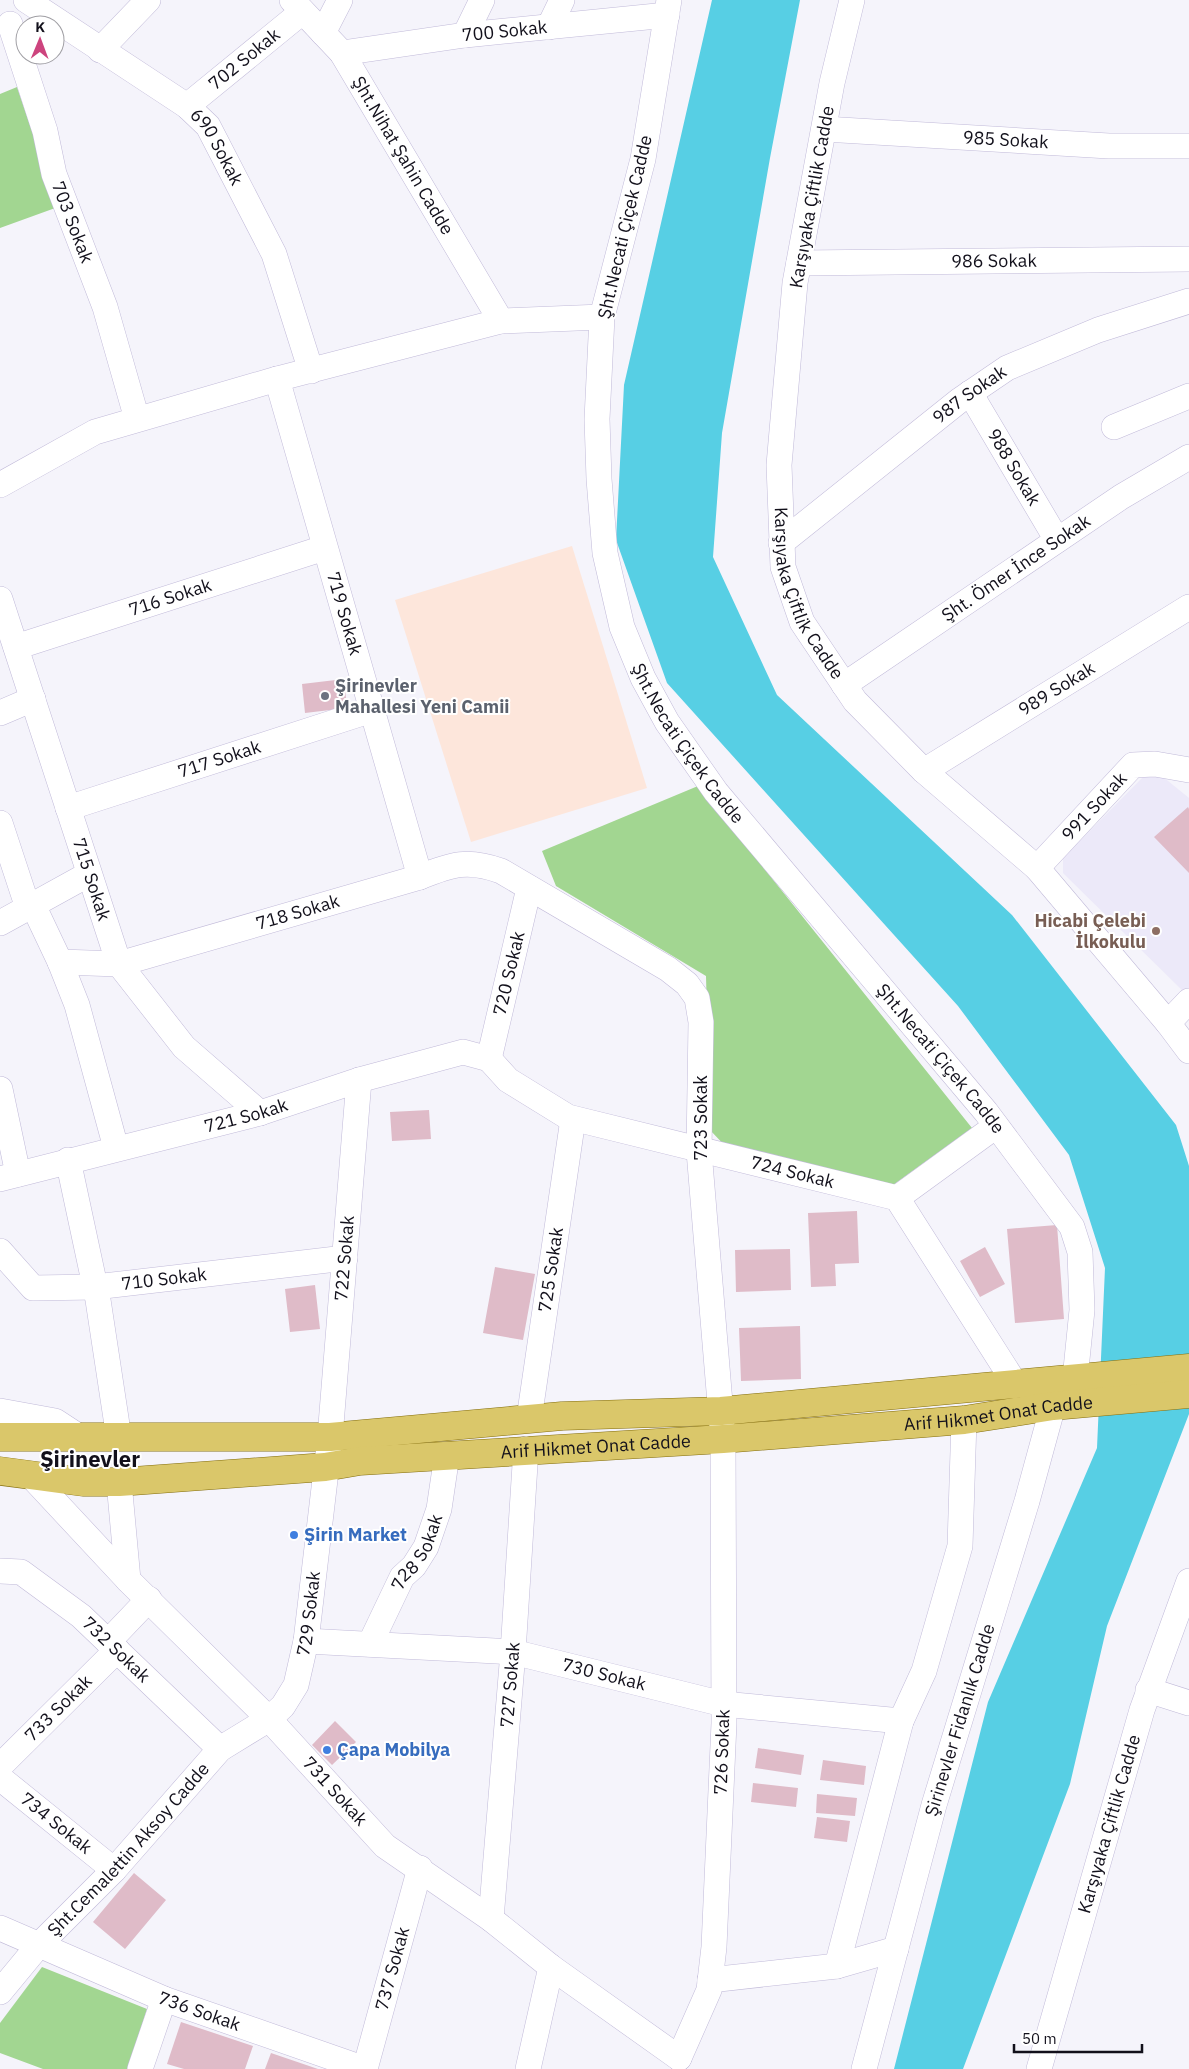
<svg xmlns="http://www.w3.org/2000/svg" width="1189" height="2069" font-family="'IBM Plex Sans',sans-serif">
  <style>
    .commercial { fill: #fde6db }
    .built { fill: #ece9f9 }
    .green { fill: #a2d691 }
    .water { fill: #57cfe4 }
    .building { fill: #dfbbc8 }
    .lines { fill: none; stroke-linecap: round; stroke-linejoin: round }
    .minor-casing { stroke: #c1bad9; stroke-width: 26 }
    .major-casing { stroke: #846e0e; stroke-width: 29 }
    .minor { stroke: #fff; stroke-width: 25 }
    .major { stroke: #dac76a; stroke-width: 28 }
    .worship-dot { fill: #6b7280; stroke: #fff; stroke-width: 2 }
    .education-dot { fill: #8d6e63; stroke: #fff; stroke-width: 2 }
    .shop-dot { fill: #3f7fe0; stroke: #fff; stroke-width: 2 }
    .labels { text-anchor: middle; stroke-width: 4; stroke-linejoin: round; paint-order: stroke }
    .street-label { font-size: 18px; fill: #12101b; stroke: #fff }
    .worship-label { font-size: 18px; font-weight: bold; fill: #5b616d; stroke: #fff; text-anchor: start }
    .education-label { font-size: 18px; font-weight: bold; fill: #785e54; stroke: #fff; text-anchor: end }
    .shop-label { font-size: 18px; font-weight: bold; fill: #366cbe; stroke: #fff; text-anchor: start }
    .district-label { font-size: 22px; font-weight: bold; fill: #12101b; stroke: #fff }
  </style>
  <rect width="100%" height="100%" fill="#f5f4fb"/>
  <path class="commercial" d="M572 546 647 788 471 842 395 600Z"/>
  <path class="built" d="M1152 768 1189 798V989L1185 993 1063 873V858Z"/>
  <path class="green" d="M17 87 58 207 0 228V94Z
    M698 786 972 1128 889 1188 728 1149 710 1130 706 976 556 886 542 851Z
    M42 1967 147 2009 128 2069H43L0 2053V2023Z"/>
  <path class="water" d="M712 0H800L770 158 722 433 713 557 777 695 1012 915 1176 1125 1189 1166V1414L1107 1626 1070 1784 963 2069H894L988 1702 1097 1448 1105 1268 1069 1155 958 1006 667 683 616 540 624 385Z"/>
  <path class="building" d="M344 679 347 708 305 713 302 684Z
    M1188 807 1189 809V873L1154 837Z
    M429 1110 431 1139 392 1141 390 1112Z
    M857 1211 859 1263 835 1264 836 1286 811 1287 808 1213Z
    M1057 1225 1064 1319 1015 1323 1007 1229Z
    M985 1247 1005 1284 980 1297 960 1261Z
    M790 1249 791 1290 736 1292 735 1250Z
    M495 1267 535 1274 523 1340 483 1333Z
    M315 1285 320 1329 290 1332 285 1289Z
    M800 1326 801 1379 741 1381 739 1328Z
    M335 1721 356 1742 332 1765 312 1745Z
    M758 1748 804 1755 801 1775 755 1768Z
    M823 1760 866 1766 864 1785 820 1780Z
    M753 1783 798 1788 796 1807 751 1802Z
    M817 1794 857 1798 855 1816 816 1813Z
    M817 1817 850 1821 847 1842 814 1838Z
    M134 1873 166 1900 125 1949 93 1922Z
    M181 2022 253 2046 245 2069H184L167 2064Z
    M271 2053 318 2069H265Z"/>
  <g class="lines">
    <defs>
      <g id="minor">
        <path id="s1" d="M26 0 187 106 208 126 274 254 311 371"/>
        <path id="s2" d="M292 0 342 53 501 321"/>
        <path id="s3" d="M669 0 643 159 602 317 597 419 599 479 605 553 622 627 643 678 667 722 716 792 986 1112 1072 1227 1080 1252 1082 1310 1075 1379 1053 1406 1027 1501 934 1805 864 2069"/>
        <path id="s4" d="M852 0 832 83 795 283 779 465 783 567 802 622 855 701 924 771 1037 868 1168 1023 1189 1051"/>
        <path id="s5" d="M10 24 45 131 54 174 105 307 137 419"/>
        <path d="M549 27 562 0"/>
        <path d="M323 33 340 0"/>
        <path d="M465 35 482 0"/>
        <path d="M100 50 148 0"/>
        <path id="s6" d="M342 53 465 35 667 15"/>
        <path id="s7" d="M187 106 302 12"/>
        <path id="s8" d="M824 129 1109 146H1189"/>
        <path id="s9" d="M799 263 1189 259"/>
        <path id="s10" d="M277 379 420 877"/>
        <path id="s11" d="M970 393 1057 540"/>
        <path d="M1114 427 1189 396"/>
        <path d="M0 485 95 432 277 379 501 321 602 317"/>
        <path id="s12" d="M781 543 960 400 1007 368 1098 330 1189 301"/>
        <path id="s13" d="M0 599 119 964 184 1047 260 1113"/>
        <path id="s14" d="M16 647 324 548"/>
        <path id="s15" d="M844 685 1121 497 1189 457"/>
        <path d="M0 713 33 699"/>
        <path id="s16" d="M924 771 1189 607"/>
        <path id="s17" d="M68 808 372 710"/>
        <path d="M0 823 28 908"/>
        <path id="s18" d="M1037 868 1133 765 1155 764 1189 770"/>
        <path d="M33 905 60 962 77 1005 116 1148"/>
        <path d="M0 923 89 874"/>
        <path id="s19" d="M60 962 119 964 420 877C452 864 468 859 501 871L668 969 687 984 697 998 701 1022 699 1151 723 1439 724 1723 714 1947 709 1990 679 2058"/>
        <path d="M1168 1023 1189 1001"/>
        <path id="s20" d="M489 1059 508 1080 568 1117 897 1198 1016 1385"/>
        <path id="s21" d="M489 1059 529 888"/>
        <path d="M0 1089 18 1174"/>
        <path d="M68 1160 98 1300 119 1438"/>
        <path id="s22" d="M0 1179 260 1113 359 1080 463 1052 489 1059"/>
        <path d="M897 1198 996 1126"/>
        <path id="s23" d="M0 1251 33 1288 95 1287 345 1258"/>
        <path d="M0 1411 55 1421 81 1438"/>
        <path id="s24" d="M529 1419 573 1119"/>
        <path id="s25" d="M31 1476 128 1580 269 1719 385 1846 491 1919 551 1967 679 2058"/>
        <path d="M119 1482 128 1580"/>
        <path id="s26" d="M0 1571 21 1572 81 1616 220 1749"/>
        <path id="s27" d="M306 1641 513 1652 723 1704 901 1721"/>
        <path d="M108 1642 149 1599"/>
        <path id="s28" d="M370 1644 402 1577 414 1566 426 1547 439 1509 447 1455"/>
        <path d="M1148 1690 1189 1703"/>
        <path id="s29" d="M0 1766 117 1650"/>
        <path id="s30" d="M0 1778 114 1870"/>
        <path id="s31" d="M491 1919 513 1652 526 1449"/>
        <path id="s32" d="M0 1928 164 1999 365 2069"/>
        <path d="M837 1966 901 1721 924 1671 960 1546 964 1420"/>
        <path d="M710 1980 837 1966 896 1949"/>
        <path id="s33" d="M0 1992 38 1946 114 1870 220 1749 269 1719 283 1706 296 1685 306 1641 330 1437 359 1080"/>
        <path d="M140 2069 164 1999"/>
        <path id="s34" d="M365 2069 420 1868"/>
        <path d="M528 2069 551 1967"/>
        <path id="s35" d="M1039 2069 1142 1710 1189 1581"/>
      </g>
      <g id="major">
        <path d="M0 1437H330L562 1416 721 1411 1189 1368"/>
        <path id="s36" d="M0 1471 83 1482H119L325 1467 360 1461 723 1439 964 1420 1053 1406 1189 1394"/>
      </g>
    </defs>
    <use href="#minor" class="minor-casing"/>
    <use href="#major" class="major-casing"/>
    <use href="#minor" class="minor"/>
    <use href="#major" class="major"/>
  </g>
  <circle class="worship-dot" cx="325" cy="696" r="5"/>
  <circle class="education-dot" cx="1156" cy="931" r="5"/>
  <g class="shop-dot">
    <circle cx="294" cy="1535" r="5"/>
    <circle cx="327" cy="1750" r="5"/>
  </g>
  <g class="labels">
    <g class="street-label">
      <text dy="6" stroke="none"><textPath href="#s6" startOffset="164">700 Sokak</textPath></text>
      <text dy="6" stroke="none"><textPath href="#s7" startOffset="74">702 Sokak</textPath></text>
      <text dy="6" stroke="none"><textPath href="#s8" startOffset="182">985 Sokak</textPath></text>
      <text dy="6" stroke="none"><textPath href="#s1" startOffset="244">690 Sokak</textPath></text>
      <text dy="6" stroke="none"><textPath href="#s2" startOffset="192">Şht.Nihat Şahin Cadde</textPath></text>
      <text transform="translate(812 197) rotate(-80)" y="6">Karşıyaka Çiftlik Cadde</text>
      <text dy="6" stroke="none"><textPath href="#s5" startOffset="208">703 Sokak</textPath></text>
      <text transform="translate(625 227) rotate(-77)" y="6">Şht.Necati Çiçek Cadde</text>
      <text dy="6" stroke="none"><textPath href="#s9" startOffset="195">986 Sokak</textPath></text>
      <text dy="6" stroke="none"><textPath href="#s12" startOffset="240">987 Sokak</textPath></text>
      <text dy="6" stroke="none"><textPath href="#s11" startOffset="86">988 Sokak</textPath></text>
      <text dy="6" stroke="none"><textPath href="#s15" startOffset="208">Şht. Ömer İnce Sokak</textPath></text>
      <text dy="6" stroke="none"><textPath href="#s4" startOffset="606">Karşıyaka Çiftlik Cadde</textPath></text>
      <text dy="6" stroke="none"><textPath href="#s14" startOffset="162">716 Sokak</textPath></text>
      <text dy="6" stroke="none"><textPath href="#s10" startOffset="244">719 Sokak</textPath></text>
      <text dy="6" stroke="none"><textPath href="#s16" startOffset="156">989 Sokak</textPath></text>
      <text dy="6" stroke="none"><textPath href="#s3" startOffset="771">Şht.Necati Çiçek Cadde</textPath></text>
      <text dy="6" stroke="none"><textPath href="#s17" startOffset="159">717 Sokak</textPath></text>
      <text dy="6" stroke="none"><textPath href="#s18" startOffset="84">991 Sokak</textPath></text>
      <text dy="6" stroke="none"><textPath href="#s13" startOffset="295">715 Sokak</textPath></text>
      <text dy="6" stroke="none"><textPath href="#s19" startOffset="245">718 Sokak</textPath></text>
      <text dy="6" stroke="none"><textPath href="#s21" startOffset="88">720 Sokak</textPath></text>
      <text dy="6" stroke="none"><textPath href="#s3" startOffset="1176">Şht.Necati Çiçek Cadde</textPath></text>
      <text dy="6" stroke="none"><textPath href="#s22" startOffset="254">721 Sokak</textPath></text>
      <text transform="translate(701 1118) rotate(-90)" y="6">723 Sokak</text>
      <text dy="6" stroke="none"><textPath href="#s20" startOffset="330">724 Sokak</textPath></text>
      <text dy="6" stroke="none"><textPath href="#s33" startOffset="859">722 Sokak</textPath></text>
      <text dy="6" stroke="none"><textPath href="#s24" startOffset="151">725 Sokak</textPath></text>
      <text dy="6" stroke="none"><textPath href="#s23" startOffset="181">710 Sokak</textPath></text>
      <text dy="6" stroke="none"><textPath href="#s36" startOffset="1002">Arif Hikmet Onat Cadde</textPath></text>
      <text dy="6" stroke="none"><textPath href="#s36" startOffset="598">Arif Hikmet Onat Cadde</textPath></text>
      <text dy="6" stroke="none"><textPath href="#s28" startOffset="104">728 Sokak</textPath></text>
      <text dy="6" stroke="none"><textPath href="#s33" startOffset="502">729 Sokak</textPath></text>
      <text dy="6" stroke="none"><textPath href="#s26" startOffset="144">732 Sokak</textPath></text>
      <text dy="6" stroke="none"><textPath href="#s27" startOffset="301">730 Sokak</textPath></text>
      <text dy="6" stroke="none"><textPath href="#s31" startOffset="235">727 Sokak</textPath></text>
      <text dy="6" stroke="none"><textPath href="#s29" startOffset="82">733 Sokak</textPath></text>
      <text transform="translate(960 1720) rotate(-73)" y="6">Şirinevler Fidanlık Cadde</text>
      <text transform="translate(722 1752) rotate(-88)" y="6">726 Sokak</text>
      <text dy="6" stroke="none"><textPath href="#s25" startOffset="438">731 Sokak</textPath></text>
      <text dy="6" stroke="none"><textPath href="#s30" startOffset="72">734 Sokak</textPath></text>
      <text dy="6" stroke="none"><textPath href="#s35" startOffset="255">Karşıyaka Çiftlik Cadde</textPath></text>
      <text dy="6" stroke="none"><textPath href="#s33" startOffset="192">Şht.Cemalettin Aksoy Cadde</textPath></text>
      <text dy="6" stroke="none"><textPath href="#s34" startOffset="104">737 Sokak</textPath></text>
      <text dy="6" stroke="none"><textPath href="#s32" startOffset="216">736 Sokak</textPath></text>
    </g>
    <g class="worship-label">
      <text x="335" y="692">Şirinevler<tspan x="335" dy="21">Mahallesi Yeni Camii</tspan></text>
    </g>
    <g class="education-label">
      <text x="1146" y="927">Hicabi Çelebi<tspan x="1146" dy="21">İlkokulu</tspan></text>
    </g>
    <g class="shop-label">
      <text x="304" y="1541">Şirin Market</text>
      <text x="337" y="1756">Çapa Mobilya</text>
    </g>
    <g class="district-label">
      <text x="90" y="1467">Şirinevler</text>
    </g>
  </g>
  <g transform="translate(40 40) rotate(1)"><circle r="24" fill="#ffffff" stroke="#a09fa4"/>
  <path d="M0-4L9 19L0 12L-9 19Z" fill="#cd447e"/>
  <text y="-8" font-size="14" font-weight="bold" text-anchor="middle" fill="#12101b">K</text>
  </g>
  <path d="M1014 2044v8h128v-8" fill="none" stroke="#12101b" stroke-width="2.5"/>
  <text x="1022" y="2044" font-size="15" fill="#12101b" stroke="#ffffff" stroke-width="4" paint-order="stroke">50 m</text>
</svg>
